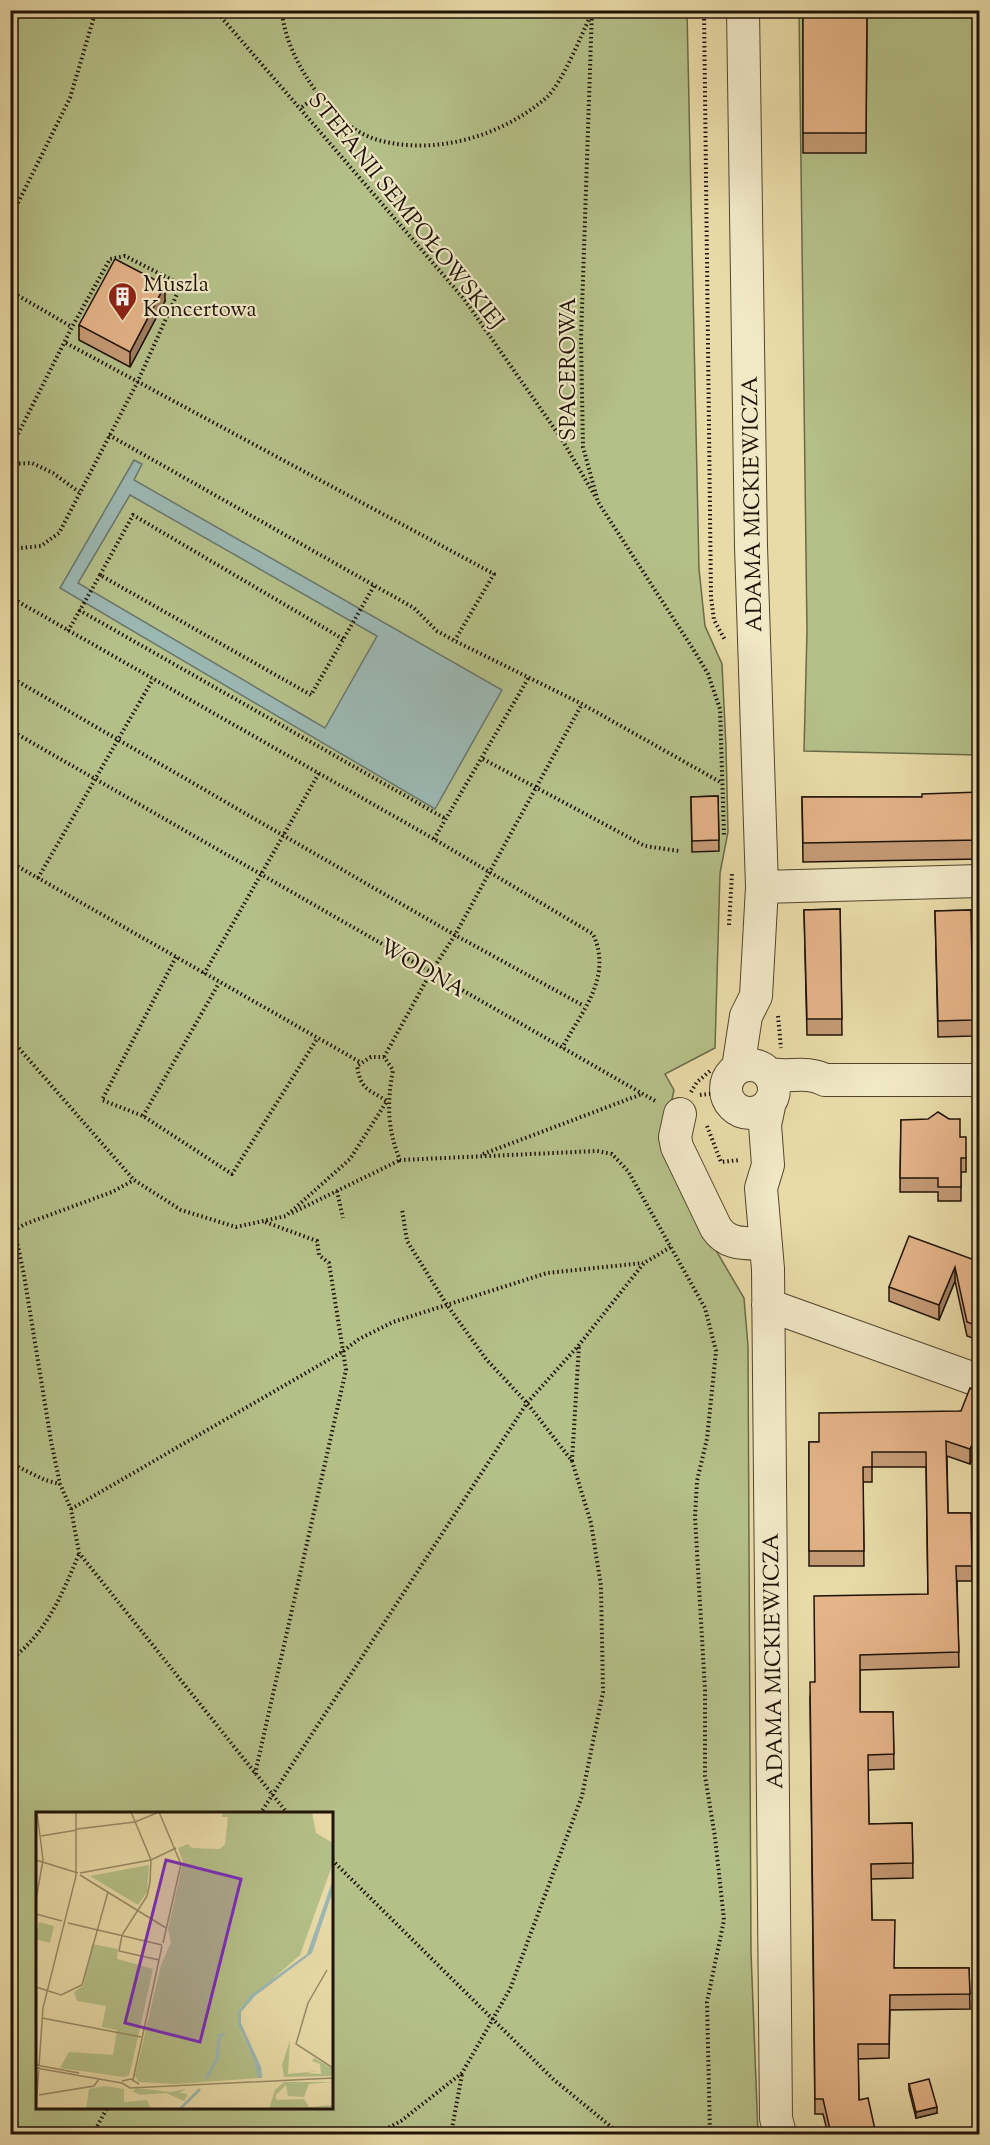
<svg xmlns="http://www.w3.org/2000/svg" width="990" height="2145" font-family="'Sorts Mill Goudy',serif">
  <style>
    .green { fill: #b5c089; stroke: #6a6a48; stroke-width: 1.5; fill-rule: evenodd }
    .water { fill: #9cb8b3; stroke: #6a766e; stroke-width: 1.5; fill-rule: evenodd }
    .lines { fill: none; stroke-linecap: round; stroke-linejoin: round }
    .minor-casing { stroke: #52452e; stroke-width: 34 }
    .path { stroke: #1f1306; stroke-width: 4; stroke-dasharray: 1.5 3; stroke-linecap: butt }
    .minor { stroke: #f1e8c6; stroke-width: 32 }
    .wall { fill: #c59b76; stroke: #1f1306; stroke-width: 1.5 }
    .shaded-wall { fill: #a07e60; stroke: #1f1306; stroke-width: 1.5 }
    .building { fill: #e5b489; stroke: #1f1306; stroke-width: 1.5 }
    .labels { text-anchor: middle; stroke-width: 4.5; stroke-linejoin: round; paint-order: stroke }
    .street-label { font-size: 22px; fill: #1f1306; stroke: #f1e8c6 }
    .poi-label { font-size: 22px; fill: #1f1306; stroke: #f1e8c6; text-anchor: start }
    .inset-river { fill: none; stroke: #9cb8b3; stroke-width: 3 }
    .inset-road { fill: none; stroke: #988b67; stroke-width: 1.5 }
    .view { fill: #7b2cbf; fill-opacity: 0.15; stroke: #7b2cbf; stroke-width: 3 }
    .inset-edge { fill: none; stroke: #1f1306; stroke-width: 3 }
  </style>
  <rect width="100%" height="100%" fill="#e9dba8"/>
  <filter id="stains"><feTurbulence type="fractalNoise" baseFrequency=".00333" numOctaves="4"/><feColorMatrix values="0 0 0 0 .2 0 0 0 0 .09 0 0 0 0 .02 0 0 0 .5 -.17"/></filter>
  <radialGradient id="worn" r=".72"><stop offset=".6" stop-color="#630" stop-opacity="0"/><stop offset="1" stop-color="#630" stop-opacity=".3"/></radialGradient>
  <path class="green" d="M11 11H687L699 569 705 626 722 664 726 747 728 832 720 873 715 1048 665 1074 674 1090 663 1141 688 1203 744 1298 748 1346 751 1952 758 2134H11ZM38 1814H332V2108H38Z
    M799 11H979V755L804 751 807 631Z"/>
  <path class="water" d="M134 460 142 464 134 480 502 690 435 809 60 588ZM130 495 377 636 325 728 78 583Z"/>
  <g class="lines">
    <defs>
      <path id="minor" d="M762 887 980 881
        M726 1089a24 24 0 1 1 48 0a24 24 0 1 1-48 0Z
        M738 1068 746 1016 756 996 762 887 751 546 743 10
        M770 1074C789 1078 806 1070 825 1080H980
        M769 1106 765 1125 768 1165 761 1188 768 1269 776 2118 780 2134
        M680 1114 675 1137 677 1147 716 1228C728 1246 746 1243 766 1244
        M768 1305 980 1381"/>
    </defs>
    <use href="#minor" class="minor-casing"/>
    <path class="path" d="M215 10 464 299 561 438 595 496
      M282 10C283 33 295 59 307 78 323 103 347 131 378 140 435 156 503 136 547 97 562 83 581 36 590 17
      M592 10 581 338 583 447 598 502 695 652 708 674 720 709 724 835
      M704 10 711 597 714 620 725 640
      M302 107 318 95
      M10 219 70 98 96 10
      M10 291 72 327
      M66 343 494 574 455 640
      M109 435 414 608 437 631 455 641 582 704 722 783
      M10 450 72 327 110 259 125 256 176 282 177 294 138 381 59 533 41 546 10 549
      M10 464 32 463 53 473 79 492
      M10 597 434 839 593 934C613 977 582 1011 562 1048
      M79 610 446 819
      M68 631 100 575
      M343 639 133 515 100 575 311 695 374 586
      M10 677 455 935 584 1006
      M10 730 657 1102
      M483 759 645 846 679 851
      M434 839 529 677
      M10 862 360 1062
      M38 878 153 679
      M729 925 732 873
      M176 957 102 1100 143 1116 232 1174 317 1039
      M204 974 319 773
      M778 1016 781 1048
      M10 1038 134 1180 181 1210 236 1227 286 1216 350 1159 387 1101C368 1089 361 1090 357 1066L371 1057H384L393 1070C387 1102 387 1129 400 1160L597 1151 612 1154 628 1171 705 1308 716 1351 707 1439 697 1481 695 1517 705 1690V1776L715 1837 724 1920 707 2002 710 2134
      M384 1057 431 972 455 935 582 704
      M691 1092 697 1082 710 1071
      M700 1095 725 1092
      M143 1116 219 983
      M707 1126 721 1162 740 1160
      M483 1154 642 1094
      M337 1191 343 1218
      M10 1209 24 1275 51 1441 60 1484 71 1509 79 1553 288 1814
      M292 1213 400 1160
      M10 1233 25 1224 112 1192 134 1180
      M572 1461 579 1346
      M10 1463 45 1480 60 1484
      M71 1509 342 1352 359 1339 393 1322 547 1273 643 1263
      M10 1660C47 1633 62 1594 79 1554
      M255 1774 346 1370 329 1263 319 1255 317 1241 265 1222
      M260 1814 527 1403 579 1345 644 1263 671 1247
      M332 1860 553 2079 620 2134
      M93 2134 107 2108
      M377 2134 401 2121 462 2073 510 1989 582 1796 603 1692 601 1586 591 1523 572 1461 527 1403 486 1359 447 1305 407 1241 402 1209
      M451 2134 462 2074"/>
    <use href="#minor" class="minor"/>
  </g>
  <path class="wall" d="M803 10H867L866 153H803Z
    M165 301 130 367 79 340V325Z
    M980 792V859L803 862 802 797H922Z
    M718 796 719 851 692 852 691 797Z
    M840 909 842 1035H807L804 910Z
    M971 910 973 1036 938 1037 935 911Z
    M901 1120 960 1137 966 1158V1172H961V1201H938V1192H900Z
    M980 1262 978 1340 967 1336 955 1281 939 1320 889 1301V1287Z
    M980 1392V1463L972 1460 970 1464 947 1456 948 1513H971L972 1581H957L959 1667 860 1670V1712H893L894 1769 868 1770 869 1824 912 1823 913 1878 871 1879 872 1920 894 1968H969L970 2009 890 2010 889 2058 858 2059 859 2100 876 2134H828L823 2114H815L810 1697 814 1682 928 1594 926 1467H872V1482H863L864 1566H809V1442H819L961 1411Z
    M909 2084 937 2113 916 2118 909 2090Z"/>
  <path class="shaded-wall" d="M165 285V301L130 367V352Z
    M955 1267V1281L939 1320V1305Z
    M980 1325V1339L978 1340V1326Z
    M972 1445V1460L970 1464V1449Z
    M937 2107V2113L916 2118V2112Z"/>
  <path class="building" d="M803 10H867L866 133H803Z
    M115 259 165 285 130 352 79 325Z
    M980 792V840L803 843 802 797H922V794Z
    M718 796 719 840 692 841 691 797Z
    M840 909 842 1019H807L804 910Z
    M971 910 973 1020 938 1021 935 911Z
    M938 1112 949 1119H960V1137H966V1158H961V1187H938V1178H900L901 1120 928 1119Z
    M909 1236 980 1262V1325L978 1326 967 1322 955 1267 939 1305 889 1287Z
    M970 1388 980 1392V1448L972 1445 970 1449 946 1441 948 1513H971L972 1566H956L959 1652 860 1655V1712H893L894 1754 868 1755 869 1824 912 1823 913 1863 871 1864 872 1920H895L894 1968H969L970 1994 890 1995 889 2044H858L859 2100 868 2098 876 2134H831L823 2099H815L810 1682H815L814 1596 928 1594 926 1452H872V1467H863L864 1551H809V1442H819V1413L961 1411Z
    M929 2079 937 2107 916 2112 909 2084Z
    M980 2124V2134H968L977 2127Z"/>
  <defs>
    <symbol id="building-pin" viewBox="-11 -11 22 30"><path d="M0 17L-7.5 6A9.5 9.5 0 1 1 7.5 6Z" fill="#8f2418" stroke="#f1e8c6"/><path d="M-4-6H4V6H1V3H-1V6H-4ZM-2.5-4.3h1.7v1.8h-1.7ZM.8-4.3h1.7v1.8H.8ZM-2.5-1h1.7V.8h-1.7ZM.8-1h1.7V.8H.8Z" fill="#fff"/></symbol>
  </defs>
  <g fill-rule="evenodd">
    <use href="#building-pin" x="106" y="280" width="33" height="45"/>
  </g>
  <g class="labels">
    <g class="street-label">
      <text transform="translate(407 210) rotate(51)" y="8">STEFANII SEMPOŁOWSKIEJ</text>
      <text transform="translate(567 369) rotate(-90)" y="8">SPACEROWA</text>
      <text transform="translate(751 504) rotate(-91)" y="8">ADAMA MICKIEWICZA</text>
      <text transform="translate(423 967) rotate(30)" y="8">WODNA</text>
      <text transform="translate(772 1661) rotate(-91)" y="8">ADAMA MICKIEWICZA</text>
    </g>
    <g class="poi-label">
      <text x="143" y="291">Muszla<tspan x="143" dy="25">Koncertowa</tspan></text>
    </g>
  </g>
  <g transform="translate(36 1812)">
    <rect width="297" height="297" fill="#e9dba8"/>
    <path d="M186 0H276L280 21 297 31V51L264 143 204 196 205 220 221 254 222 266 140 272 103 270 99 264 125 153 135 130 132 117 147 50 142 36 152 32 156 36 184 37 189 32 192 5H186ZM113 53 111 80 102 93 54 64ZM3 110 18 114 14 131 0 127ZM56 132 82 137 81 147 117 157 96 252 93 263 88 265 24 256 33 240 77 243 81 218 66 215 70 194 41 189 38 180 47 174ZM254 228 252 262 282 259 270 261 285 262 284 252 276 249 278 246 297 257V264L248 265 246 253ZM248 270H297L273 272 268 285 252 284 250 273 239 284 241 288 268 287 273 295 297 293V297H233L239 278ZM68 274 88 277V290L111 288 115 297H50L53 277ZM101 276 134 280 150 277 143 281 152 282 148 289 130 281 104 283 96 279Z" fill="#b5c089"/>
    <path d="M297 67V79L276 141 219 184 205 200V211L225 255 226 266H222L219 251 202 212V199L216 182 271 142Z" fill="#9cb8b3"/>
    <path class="inset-river" d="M170 267 181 247 183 224 189 222M144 297 164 277"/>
    <path class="inset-road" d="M95 0 115 48 114 70 111 84 86 123 83 139 123 148M123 0 145 52 127 131M41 17 99 10 123 0M5 24 41 18M0 48 42 61M44 61 115 48 140 36M44 63 130 116M0 88 7 48 1 0M0 102 26 109M32 111 126 133M291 158 272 191 260 232 297 256M0 175 25 183 46 173 72 80M6 206 105 225M0 253 43 261M0 256 86 271 94 276 297 266M97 268 126 134M86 269 95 267 103 272M3 283 58 274 63 267M0 297 7 196 40 64V0"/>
    <path class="view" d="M130 48 205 67 164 230 89 211Z"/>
    <rect width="297" height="297" class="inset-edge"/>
  </g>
  <rect width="990" height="2145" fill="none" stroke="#e9dba8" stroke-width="36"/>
  <rect x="12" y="12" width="966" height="2121" fill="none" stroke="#1f1306" stroke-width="3"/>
  <rect x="18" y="18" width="954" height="2109" fill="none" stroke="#1f1306" stroke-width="1.5"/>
  <rect width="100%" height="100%" filter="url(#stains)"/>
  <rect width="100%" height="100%" fill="url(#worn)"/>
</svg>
